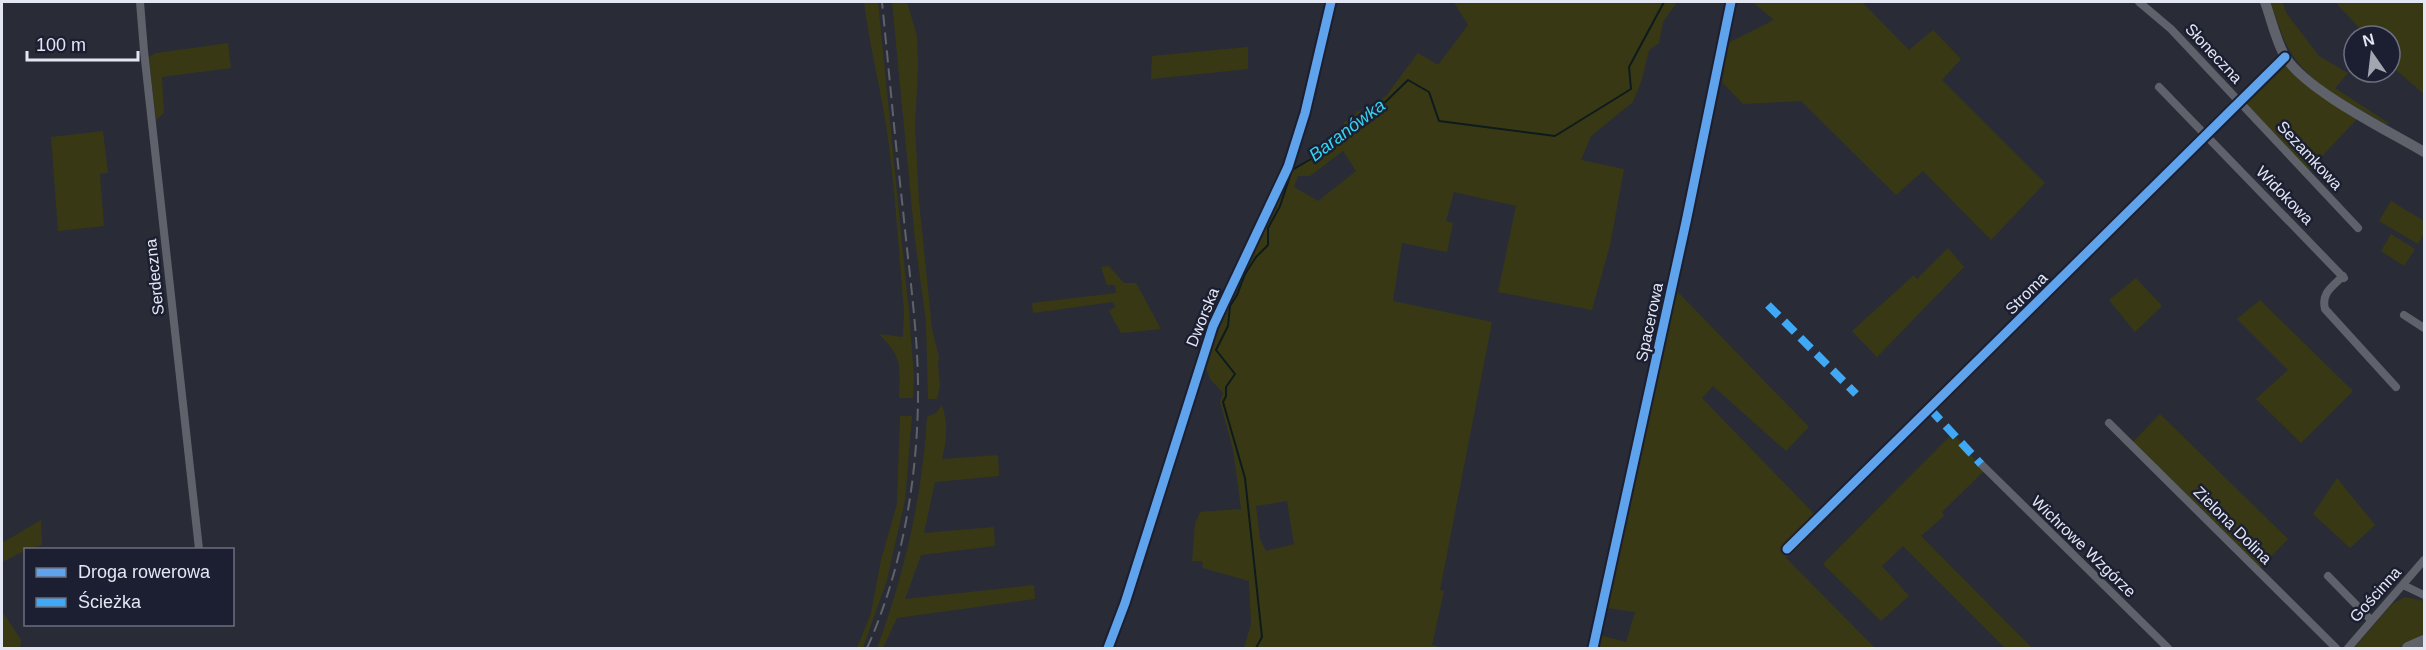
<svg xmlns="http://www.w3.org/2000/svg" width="2426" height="650" font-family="Arial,sans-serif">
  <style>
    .green { fill: #383914; fill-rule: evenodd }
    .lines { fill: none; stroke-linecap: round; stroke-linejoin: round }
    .stream { stroke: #0e1b1d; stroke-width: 2 }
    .minor { stroke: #5f626a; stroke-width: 8 }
    .tertiary { stroke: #5f626a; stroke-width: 10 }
    .secondary { stroke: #5f626a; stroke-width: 12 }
    .rail { stroke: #60626a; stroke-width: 2; stroke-dasharray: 12 6; stroke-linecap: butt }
    .quiet { stroke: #3fa9f5; stroke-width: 8; stroke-dasharray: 15 8; stroke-linecap: butt }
    .cycleway-casing { stroke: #1b1f31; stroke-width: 13 }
    .cycleway { stroke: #60a3ed; stroke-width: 9 }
    .labels { text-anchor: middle; stroke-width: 5; stroke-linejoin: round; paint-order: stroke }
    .street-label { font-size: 16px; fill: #e3e7f3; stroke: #1b1f31 }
    .water-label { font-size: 18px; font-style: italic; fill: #32d4f0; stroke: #1b1f31 }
  </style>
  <rect width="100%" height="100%" fill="#292c36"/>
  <path class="green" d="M864 2H878L909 313 914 377 913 398H899C900 365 903 358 879 334L903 337 904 311C899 256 896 201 889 146 883 97 870 50 864 2Z
    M892 2H907L917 36 918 68 915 127 919 201 932 329 939 357 938 364 940 386 937 399H928L926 322 915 240Z
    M1454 2H1677L1663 22 1659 43 1649 50 1641 82 1633 102 1591 136 1581 160 1624 169 1610 245 1592 310 1498 292 1516 206 1454 192 1446 221 1453 223 1447 252 1402 243 1393 301 1492 322 1440 590 1444 591 1432 645 1441 648H1244L1251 624 1249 581 1203 568 1202 561H1192L1195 524 1200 512 1241 509 1233 449 1220 402 1223 393 1210 379 1204 362 1289 175 1339 133 1345 121 1351 122 1357 111 1366 113 1371 106 1386 96 1418 53 1438 65 1468 25ZM1343 151 1356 171 1318 201 1294 187 1298 176H1310ZM1287 501 1294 544 1266 551 1260 539 1256 506Z
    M1753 2H1862L1909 50 1933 30 1961 59 1942 80 2045 183 1991 240 1923 171 1896 195 1801 101 1743 104 1722 82 1728 43 1774 20Z
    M2270 2H2282L2287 14 2319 56 2348 73 2335 88 2390 124H2385C2352 104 2313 87 2292 54 2282 39 2277 18 2270 2Z
    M2335 2H2424V94L2390 65V36H2367Z
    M228 43 231 68 162 77 164 113 156 120 149 57 156 53Z
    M1248 47V69L1151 79 1152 56Z
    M2285 62 2357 119 2308 171 2245 103Z
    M103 131 108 173 100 174 104 226 58 231 51 137Z
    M2391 201 2424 221V233L2418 244 2379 221Z
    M2391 234 2415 249 2404 266 2381 251Z
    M1948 248 1964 267 1877 357 1852 331 1914 275 1917 279Z
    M1109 266 1124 283H1136L1161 329 1121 333 1109 311 1115 307 1113 302 1033 313 1032 303 1116 293 1115 285H1107L1101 267Z
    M2136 278 2162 306 2135 332 2109 300Z
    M1674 288 1809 427 1786 451 1713 386 1702 398 1819 519 1799 539 1804 543 1786 558 1875 648H1596L1599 635 1626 642 1635 612 1607 608Z
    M2260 300 2353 391 2301 443 2256 399 2288 370 2237 319Z
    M942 405C948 423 947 441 942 459L998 455 999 476 935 482 924 533 994 527 995 546 921 555 905 599 1034 585 1035 599 897 618 883 648H877C904 577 923 493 927 417L936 413Z
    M2160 414 2288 539 2257 571 2132 443Z
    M900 416H912L905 500 887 580 863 648H857L871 613 881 560 897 504Z
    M1953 433 1984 471 1942 512 1944 516 1921 536 2032 648H2005L1903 546 1882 566 1909 596 1881 621 1823 564Z
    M2337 478 2375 525 2350 548 2313 514Z
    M41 520 42 545 26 550 2 562V543Z
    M2405 597 2424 601V635L2397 648H2354L2392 604Z
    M2 611 21 640 20 648H2Z"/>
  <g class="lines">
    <path class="stream" d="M1256 648 1262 637 1245 478 1223 402 1226 396V387L1235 374 1216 350 1228 326 1230 306 1237 295 1245 274 1256 257 1268 245V228L1280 206 1292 170 1330 148 1351 124 1373 114 1408 80 1429 92 1439 121 1555 136 1631 89 1629 67 1664 2"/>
    <path class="minor" d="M140 2 144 51 199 549
      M2139 2 2171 29 2358 228
      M2159 87 2344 278
      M2343 276C2332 287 2321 293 2325 309L2396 387
      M2404 315 2424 328
      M2109 423 2336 648
      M1981 464 2168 648
      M1787 549 2285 57
      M2328 576 2371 620
      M2403 585 2424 595
      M1108 648 1125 603 1213 326 1288 167 1305 113 1331 2
      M1593 648 1686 222 1731 2
      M2348 648 2424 560"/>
    <path class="tertiary" d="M2265 2C2271 18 2277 45 2286 58 2309 92 2387 130 2424 152"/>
    <path class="secondary" d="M2408 648 2424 641"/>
    <path class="rail" d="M867 648C901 573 917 483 918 400 919 337 909 273 903 210 895 140 889 71 882 2"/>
    <path class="quiet" d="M1768 305 1856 394
      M1930 409 1981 464"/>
    <defs>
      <path id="cycleway" d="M1787 549 2285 57
        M1108 648 1125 603 1213 326 1288 167 1305 113 1331 2
        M1593 648 1686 222 1731 2"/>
    </defs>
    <use href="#cycleway" class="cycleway-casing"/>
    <use href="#cycleway" class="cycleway"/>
  </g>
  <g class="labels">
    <g class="street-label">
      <text transform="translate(2214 53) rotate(47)" y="6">Słoneczna</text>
      <text transform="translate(2310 155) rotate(47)" y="6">Sezamkowa</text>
      <text transform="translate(2285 195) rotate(46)" y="6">Widokowa</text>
      <text transform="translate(154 277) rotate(-96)" y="6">Serdeczna</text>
      <text transform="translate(2026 293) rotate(-45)" y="6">Stroma</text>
      <text transform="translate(1202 317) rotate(-68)" y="6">Dworska</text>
      <text transform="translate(1649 322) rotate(-78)" y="6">Spacerowa</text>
      <text transform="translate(2233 525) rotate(45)" y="6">Zielona Dolina</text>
      <text transform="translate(2084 546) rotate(44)" y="6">Wichrowe Wzgórze</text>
      <text transform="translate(2375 594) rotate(-48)" y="6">Gościnna</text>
    </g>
    <g class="water-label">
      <text transform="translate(1347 130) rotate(-37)" y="6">Baranówka</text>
    </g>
  </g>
  <rect width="2426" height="650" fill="none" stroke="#e3e7f3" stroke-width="6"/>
  <rect x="24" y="548" width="210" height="78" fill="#1b1f31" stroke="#6b6f7f" stroke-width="1.5"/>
  <rect x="36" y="568" width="30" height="9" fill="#60a3ed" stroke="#6b6f7f" stroke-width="1.5"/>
  <text x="78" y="578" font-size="18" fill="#e3e7f3">Droga rowerowa</text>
  <rect x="36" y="598" width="30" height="9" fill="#3fa9f5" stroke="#6b6f7f" stroke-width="1.5"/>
  <text x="78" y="608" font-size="18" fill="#e3e7f3">Ścieżka</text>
  <g transform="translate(2372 54) rotate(346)"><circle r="28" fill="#1b1f31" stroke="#6b6f7f" stroke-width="1.5"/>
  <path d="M0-4.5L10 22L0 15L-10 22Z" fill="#a2a6b1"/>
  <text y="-9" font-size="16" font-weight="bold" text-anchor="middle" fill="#e3e7f3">N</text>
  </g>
  <path d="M27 51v9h111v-9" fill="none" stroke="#e3e7f3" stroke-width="3"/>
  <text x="36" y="51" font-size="18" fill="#e3e7f3" stroke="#1b1f31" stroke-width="4.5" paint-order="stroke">100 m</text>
</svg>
